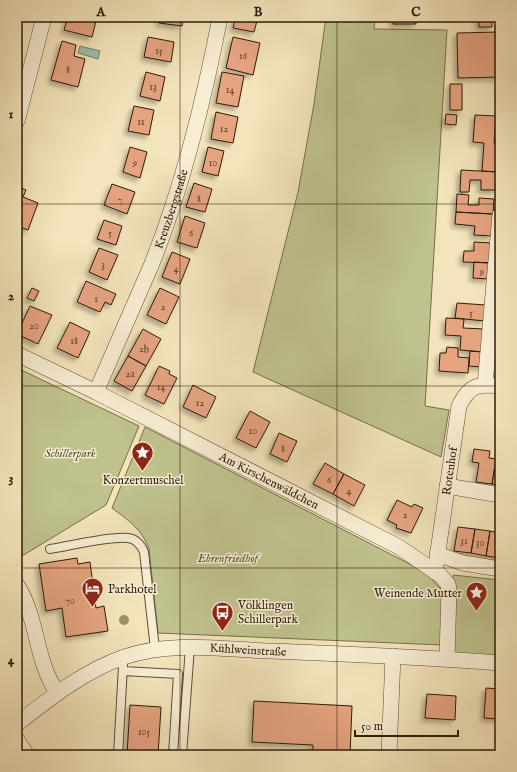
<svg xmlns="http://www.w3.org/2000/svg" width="517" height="772" font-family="'IM FELL English',serif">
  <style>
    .green { fill: #bfc28d; stroke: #766e4b }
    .water { fill: #9cbfad; stroke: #707d6b }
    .building { fill: #e5a380; stroke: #2d1b09; filter: url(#shadow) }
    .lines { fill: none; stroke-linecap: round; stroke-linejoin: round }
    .lane-casing { stroke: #5e4d36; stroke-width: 10 }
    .street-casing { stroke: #5e4d36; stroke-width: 16 }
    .lane { stroke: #f7edd3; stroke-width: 8 }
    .street { stroke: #f7edd3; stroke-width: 15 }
    .tree { fill: #9e916f }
    .grid { fill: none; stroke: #2d1b09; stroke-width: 1; stroke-opacity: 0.55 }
    .labels { text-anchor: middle; stroke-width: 3; stroke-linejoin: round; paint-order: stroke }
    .number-label { font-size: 10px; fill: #5b3d27 }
    .street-label { font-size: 12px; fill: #2d1b09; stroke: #f7edd3 }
    .park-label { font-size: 12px; font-style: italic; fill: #594d31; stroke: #f7edd3 }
    .poi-label { font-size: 12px; fill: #2d1b09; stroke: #f7edd3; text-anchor: start }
    .neatline { fill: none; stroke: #2d1b09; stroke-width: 1.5 }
    .grid-label { font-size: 13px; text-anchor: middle; font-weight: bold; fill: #2d1b09 }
  </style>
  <defs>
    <filter id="shadow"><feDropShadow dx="-3.5" dy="3.5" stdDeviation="2" flood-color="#0004"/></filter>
  </defs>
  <rect width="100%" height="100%" fill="#f3e4bb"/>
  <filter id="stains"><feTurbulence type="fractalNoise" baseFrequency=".005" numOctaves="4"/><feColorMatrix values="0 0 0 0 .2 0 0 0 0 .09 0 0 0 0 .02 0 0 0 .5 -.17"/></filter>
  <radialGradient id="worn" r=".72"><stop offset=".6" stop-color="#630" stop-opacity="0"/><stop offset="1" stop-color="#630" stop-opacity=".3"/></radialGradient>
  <path class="green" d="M326 17H375L374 29 447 30 425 406 449 410 441 457 253 372 298 192 314 104Z
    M17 368 139 426 106 505 17 559Z
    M145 427 425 572 442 590V645L158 633 149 549C142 529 128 520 112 508Z
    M453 575 500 580V656L454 653Z"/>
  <path class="water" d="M80 46 100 51 98 59 78 53Z"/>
  <path class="building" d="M68 17H97L92 37 64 30Z
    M160 17H183L182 26 159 23Z
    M236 17H258L254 32 233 28Z
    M393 17H416V24H393Z
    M479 17H492V27H479Z
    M500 32V77L458 78 457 33Z
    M148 37 174 42 171 62 144 57Z
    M233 37 260 43 253 75 226 68Z
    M62 41 76 45 74 56 85 59 78 87 51 80Z
    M146 72 165 77 160 101 140 96Z
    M222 72 244 76 238 107 216 103Z
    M450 84H462V110H450Z
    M134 106 154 110 149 135 128 131Z
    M216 112 238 117 233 143 211 139Z
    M446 114 457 115 456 125 445 124Z
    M475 115 496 116 494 143 500 144 498 172 482 171 484 143 473 142Z
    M130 147 147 152 140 178 123 172Z
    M208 147 224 151 218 176 202 172Z
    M461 170 498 172 497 190H481V180H470L469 192H460Z
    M194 183 212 189 205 212 186 207Z
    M112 184 135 192 127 214 104 205Z
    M17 186 26 190 23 197 38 203 28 230 17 226Z
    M457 194 469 195 468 205H479V198L494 199 493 214 456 212Z
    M456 212 493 214 492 236 474 235 475 226 455 224Z
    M185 216 205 223 197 248 177 242Z
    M104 220 122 226 116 245 97 239Z
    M474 242 492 243 491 263 463 262 464 251H474Z
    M99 248 118 255 107 280 89 272Z
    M172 252 190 259 180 284 162 277Z
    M474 262 491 263 489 279 473 278Z
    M86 281 116 294 111 305 105 302 100 312 77 302Z
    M32 288 39 291 34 301 27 298Z
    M160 288 179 297 166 324 147 315Z
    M457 303 486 305 485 321 455 318Z
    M30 306 52 315 38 344 17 334Z
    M446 318 464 319 463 328 485 329 483 352 460 350 461 336 445 335Z
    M70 322 90 332 78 358 57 348Z
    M143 329 161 339 146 366 128 356Z
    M447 347 458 348V357L469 358 468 373 439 371 440 353H446Z
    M470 351 483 352 482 367 469 366Z
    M128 356 146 366 132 391 114 381Z
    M159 366 170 371 169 374 177 378 164 404 145 395Z
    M193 385 216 397 206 418 183 407Z
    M250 411 270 422 256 448 236 438Z
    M279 433 297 441 287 462 270 454Z
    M474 449 490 451 489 458 496 459 492 484 476 482 479 463 472 462Z
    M496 459 500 460V485L492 484Z
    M325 463 344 474 333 494 313 484Z
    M344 474 365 485 354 506 333 494Z
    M397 500 412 507 414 504 423 508 411 533 396 528 397 525 387 520Z
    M458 527 475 529 471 553 454 551Z
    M475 529 490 531 486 556 471 553Z
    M490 531 500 533V558L486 556Z
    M77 558 78 564 90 562 96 608 104 606 108 631 66 637 62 608 46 611 39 564Z
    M486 688 500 689V719L484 718Z
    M427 694 456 696 455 720 425 718Z
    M254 701 352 706 350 755H313V745L252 742Z
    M130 705 161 707 158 755H127Z"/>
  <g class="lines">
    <defs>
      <path id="lane" d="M50 549C70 546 109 536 128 538 137 539 141 545 144 552L155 649
        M123 671 178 674 173 755
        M118 755 123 666
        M182 755 190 647"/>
      <g id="street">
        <path d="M17 121 44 17"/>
        <path id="s1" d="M17 354 96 392 399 547 440 575 448 584 449 590 447 658"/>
        <path d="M485 385 500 215"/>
        <path id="s2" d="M96 392C114 350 133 308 151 266 183 186 204 101 220 17"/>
        <path d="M447 486 500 495"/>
        <path d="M437 554 463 563 500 569"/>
        <path id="s3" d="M435 572 459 406C470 384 478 384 500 386"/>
        <path d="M17 585C38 617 35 661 57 692"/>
        <path id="s4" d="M17 724C50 698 84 671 124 657 171 641 219 649 268 651 345 654 423 657 500 663"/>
        <path d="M17 740 27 755"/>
        <path d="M389 755 393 656"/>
      </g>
    </defs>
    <use href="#lane" class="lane-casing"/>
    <use href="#street" class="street-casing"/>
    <use href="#lane" class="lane"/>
    <use href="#street" class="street"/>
  </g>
  <circle class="tree" cx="124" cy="620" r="5"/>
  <path class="grid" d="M180 17V755M337 17V755M17 204H500M17 386H500M17 568H500"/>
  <defs>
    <symbol id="sight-pin" viewBox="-11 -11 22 30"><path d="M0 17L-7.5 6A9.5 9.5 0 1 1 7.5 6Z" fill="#8f2418" stroke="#f7edd3"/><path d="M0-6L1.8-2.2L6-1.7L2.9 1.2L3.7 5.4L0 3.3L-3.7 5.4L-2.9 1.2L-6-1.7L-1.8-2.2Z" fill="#fff"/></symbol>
    <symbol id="hotel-pin" viewBox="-11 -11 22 30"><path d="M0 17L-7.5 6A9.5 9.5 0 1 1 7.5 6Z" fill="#8f2418" stroke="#f7edd3"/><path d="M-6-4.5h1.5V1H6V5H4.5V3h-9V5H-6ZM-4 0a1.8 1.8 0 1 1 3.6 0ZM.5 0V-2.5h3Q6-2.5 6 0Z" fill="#fff"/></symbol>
    <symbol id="bus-pin" viewBox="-11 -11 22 30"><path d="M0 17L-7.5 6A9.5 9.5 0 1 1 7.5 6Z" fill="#8f2418" stroke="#f7edd3"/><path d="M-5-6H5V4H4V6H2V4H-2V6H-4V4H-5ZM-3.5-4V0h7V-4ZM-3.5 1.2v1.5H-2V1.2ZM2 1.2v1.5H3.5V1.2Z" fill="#fff"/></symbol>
  </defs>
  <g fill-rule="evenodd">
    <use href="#sight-pin" x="130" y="440" width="25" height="34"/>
    <use href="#hotel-pin" x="80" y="576" width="25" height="34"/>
    <use href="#sight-pin" x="464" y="580" width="25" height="34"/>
    <use href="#bus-pin" x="210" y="600" width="25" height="34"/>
  </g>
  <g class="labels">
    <g class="number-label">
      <text x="159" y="54">15</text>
      <text x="243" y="59">16</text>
      <text x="68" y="73">8</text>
      <text x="153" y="90">13</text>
      <text x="230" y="93">14</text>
      <text x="141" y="125">11</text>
      <text x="224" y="132">12</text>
      <text x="135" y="166">9</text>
      <text x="213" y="166">10</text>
      <text x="199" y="202">8</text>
      <text x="120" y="203">7</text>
      <text x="110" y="236">5</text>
      <text x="191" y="236">6</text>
      <text x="103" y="268">3</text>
      <text x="176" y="272">4</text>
      <text x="482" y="275">9</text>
      <text x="96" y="302">1</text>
      <text x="163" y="310">2</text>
      <text x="471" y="316">5</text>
      <text x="34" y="329">20</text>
      <text x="74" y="344">18</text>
      <text x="144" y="352">2b</text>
      <text x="130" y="377">2a</text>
      <text x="161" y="390">14</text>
      <text x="200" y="406">12</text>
      <text x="253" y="434">10</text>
      <text x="283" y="452">8</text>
      <text x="329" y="483">6</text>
      <text x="349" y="494">4</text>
      <text x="405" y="518">2</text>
      <text x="464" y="544">31</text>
      <text x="480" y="546">30</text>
      <text x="70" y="604">70</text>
      <text x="144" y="735">105</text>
    </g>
    <g class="street-label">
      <text dy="4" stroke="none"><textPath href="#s2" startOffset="198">Kreuzbergstraße</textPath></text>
      <text dy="4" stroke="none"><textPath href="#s3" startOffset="102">Rotenhof</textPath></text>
      <text dy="4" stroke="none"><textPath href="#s1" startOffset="282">Am Kirschenwäldchen</textPath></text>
      <text dy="4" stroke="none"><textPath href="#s4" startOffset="252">Kühlweinstraße</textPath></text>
    </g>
    <g class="park-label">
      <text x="70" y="457">Schillerpark</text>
      <text x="228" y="562">Ehrenfriedhof</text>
    </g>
    <g class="poi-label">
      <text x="143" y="484" text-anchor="middle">Konzertmuschel</text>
      <text x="108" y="593">Parkhotel</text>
      <text x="462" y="597" text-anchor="end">Weinende Mutter</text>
      <text x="238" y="609">Völklingen<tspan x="238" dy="14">Schillerpark</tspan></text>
    </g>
  </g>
  <rect width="517" height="772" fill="none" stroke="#f3e4bb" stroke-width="44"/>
  <path d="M355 730v6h103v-6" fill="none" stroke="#2d1b09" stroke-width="2"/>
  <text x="361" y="730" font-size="12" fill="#2d1b09" stroke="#f7edd3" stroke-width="3" paint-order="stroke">50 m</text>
  <rect x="22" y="22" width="473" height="728" class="neatline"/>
  <g class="grid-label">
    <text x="101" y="16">A</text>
    <text x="258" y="16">B</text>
    <text x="416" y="16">C</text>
    <text x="11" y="118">1</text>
    <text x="11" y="300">2</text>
    <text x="11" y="482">3</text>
    <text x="11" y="664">4</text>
  </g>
  <rect width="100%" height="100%" filter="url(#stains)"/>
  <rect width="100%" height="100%" fill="url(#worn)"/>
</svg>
